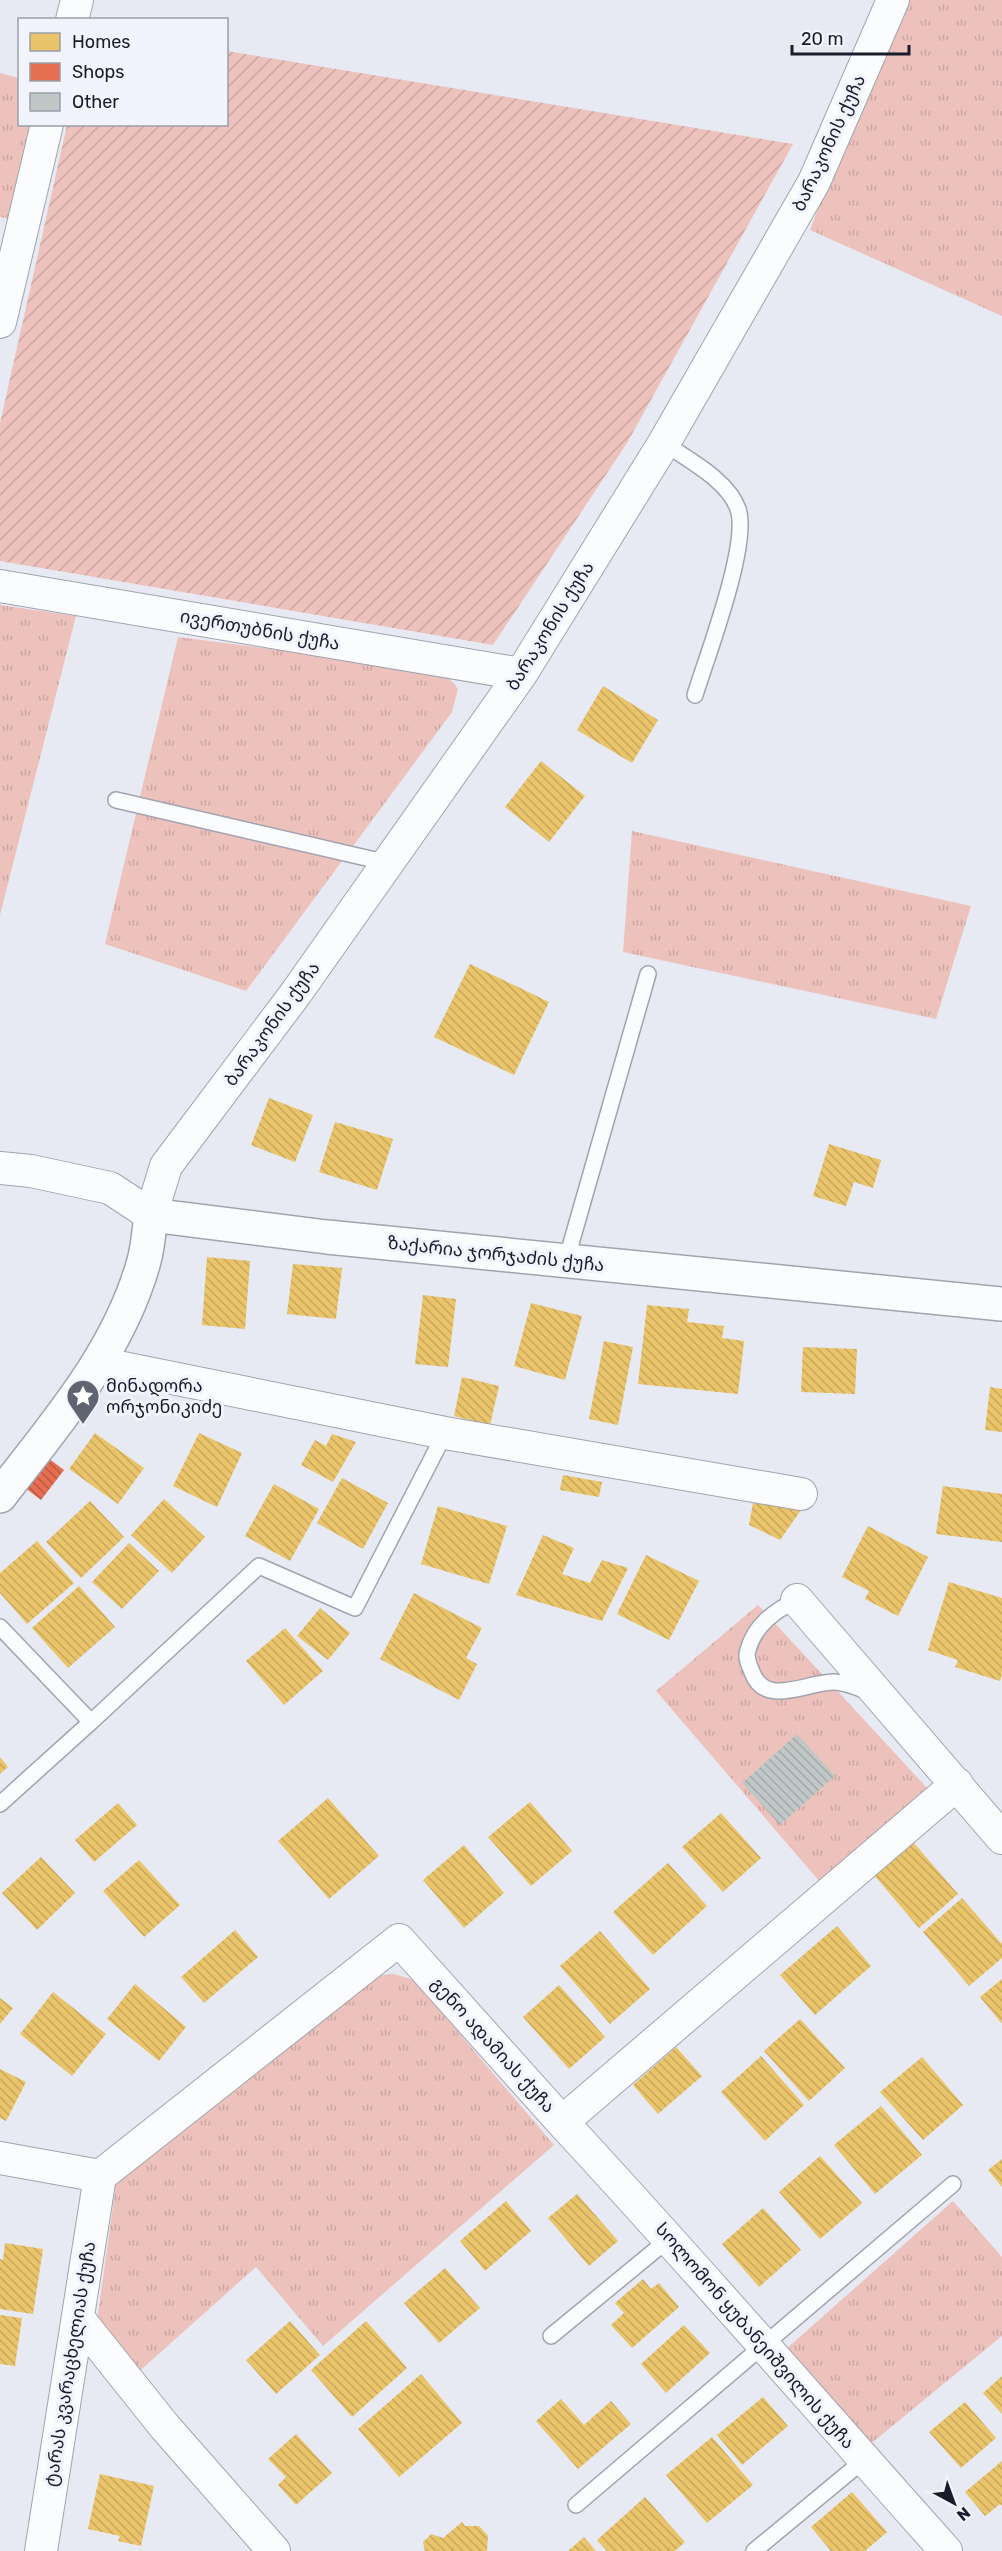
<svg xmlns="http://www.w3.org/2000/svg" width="1002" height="2551" font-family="Rubik,'Noto Sans Georgian',sans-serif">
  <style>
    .grass { fill: url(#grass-tufts) }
    .garden { fill: url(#garden-furrows) }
    .homes { fill: url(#homes-back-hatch) }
    .shops { fill: url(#shops-back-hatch) }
    .building { fill: url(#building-back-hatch) }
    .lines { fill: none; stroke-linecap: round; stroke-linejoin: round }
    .service-casing { stroke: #a1a4af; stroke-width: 18 }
    .minor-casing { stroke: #a1a4af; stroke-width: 34 }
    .tertiary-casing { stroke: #a1a4af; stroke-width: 36 }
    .service { stroke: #fbfcfd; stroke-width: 15 }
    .minor { stroke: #fbfcfd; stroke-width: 32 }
    .tertiary { stroke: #fbfcfd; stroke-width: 33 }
    .labels { text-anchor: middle; stroke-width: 6; stroke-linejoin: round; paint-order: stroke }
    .street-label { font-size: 18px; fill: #181c2b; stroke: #f1f4fd }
    .poi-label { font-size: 18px; fill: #181c2b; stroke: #f1f4fd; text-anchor: start }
  </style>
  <defs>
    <pattern id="grass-tufts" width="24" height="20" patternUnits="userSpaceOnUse" patternTransform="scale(1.5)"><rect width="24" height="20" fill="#eec2bc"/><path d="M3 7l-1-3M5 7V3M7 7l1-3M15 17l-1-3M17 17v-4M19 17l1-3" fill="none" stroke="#cba6a2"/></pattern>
    <pattern id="garden-furrows" width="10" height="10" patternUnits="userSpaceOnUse" patternTransform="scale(1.5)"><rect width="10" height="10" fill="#eec2bc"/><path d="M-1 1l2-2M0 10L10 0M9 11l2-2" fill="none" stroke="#cba6a2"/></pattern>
    <pattern id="homes-back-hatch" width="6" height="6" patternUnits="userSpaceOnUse" patternTransform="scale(1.5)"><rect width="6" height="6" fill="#e9c46a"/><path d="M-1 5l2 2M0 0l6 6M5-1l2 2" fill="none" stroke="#c7a85c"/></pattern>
    <pattern id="shops-back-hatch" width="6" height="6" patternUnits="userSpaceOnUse" patternTransform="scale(1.5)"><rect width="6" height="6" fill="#e76f51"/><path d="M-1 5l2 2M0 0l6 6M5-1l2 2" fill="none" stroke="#ba5a43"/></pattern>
    <pattern id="building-back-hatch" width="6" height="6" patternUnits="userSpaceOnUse" patternTransform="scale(1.5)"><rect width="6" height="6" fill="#bfc8c6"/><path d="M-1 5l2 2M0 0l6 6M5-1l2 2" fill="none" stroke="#a3abaa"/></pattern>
  </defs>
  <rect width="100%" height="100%" fill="#e7eaf3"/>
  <path class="grass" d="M904 0H1002V316L810 230 871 66Z
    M0 73 19 78 20 124 32 125 10 219 0 217Z
    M0 605 76 616 0 915Z
    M178 637 443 671 458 689 452 712 246 991 105 944Z
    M632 831 971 906 936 1019 623 952Z
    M758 1605 928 1789 820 1882 656 1691Z
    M394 1974 414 1980 554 2145 323 2346 256 2267 134 2376 97 2321 116 2184 341 1998 375 1976Z
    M953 2201 1002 2257V2336L868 2446 785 2350Z"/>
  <path class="garden" d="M227 51 793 144 627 443 493 645 0 561V423L67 125 226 124Z"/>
  <path class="homes" d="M603 686 658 720 632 763 577 730Z
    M541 761 585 796 549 842 505 807Z
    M470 964 549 1002 514 1075 434 1037Z
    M269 1098 313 1115 295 1162 251 1145Z
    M335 1122 393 1139 377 1190 319 1172Z
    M829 1144 881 1160 873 1188 854 1182 846 1206 813 1196Z
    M207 1257 250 1261 245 1329 202 1325Z
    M293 1264 342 1268 336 1319 287 1314Z
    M423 1295 456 1299 448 1367 415 1364Z
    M531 1303 582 1316 565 1380 514 1366Z
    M647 1305 689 1309 687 1322 724 1326 722 1338 744 1341 738 1394 638 1384Z
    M604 1341 633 1347 618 1425 589 1419Z
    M803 1347 857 1349 855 1394 801 1392Z
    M462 1377 499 1386 490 1425 454 1416Z
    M990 1387 1002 1389V1432L985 1430Z
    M95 1433 144 1468 118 1504 69 1469Z
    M199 1433 242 1453 217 1507 173 1486Z
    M332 1434 356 1442 333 1482 301 1465 315 1440 326 1446Z
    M563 1475 602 1482 599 1497 560 1490Z
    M342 1478 388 1503 363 1549 317 1523Z
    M274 1484 319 1509 290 1561 245 1536Z
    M943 1486 1002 1494V1542L936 1534Z
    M164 1499 205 1537 172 1573 131 1535Z
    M90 1501 124 1537 81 1578 46 1542Z
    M753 1503 801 1510 780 1540 749 1525Z
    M438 1506 507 1526 489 1584 421 1564Z
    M868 1526 928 1557 898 1616 865 1599 869 1591 842 1577Z
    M543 1535 574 1548 562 1574 590 1583 602 1560 628 1568 602 1621 516 1595Z
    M37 1541 74 1583 27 1624 0 1593V1573Z
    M129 1543 159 1571 122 1609 92 1582Z
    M646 1555 699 1581 669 1640 617 1614Z
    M949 1582 1002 1598V1674L1000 1681 955 1667 958 1660 928 1650Z
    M79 1586 115 1627 68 1668 32 1628Z
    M414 1593 482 1628 466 1658 477 1664 459 1700 380 1659Z
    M320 1608 350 1633 328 1660 297 1636Z
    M285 1628 323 1671 284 1705 246 1661Z
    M0 1757 8 1767 0 1774Z
    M328 1798 379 1856 329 1899 278 1841Z
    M530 1802 572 1851 531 1886 488 1837Z
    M118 1803 137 1825 94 1862 75 1840Z
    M721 1813 761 1858 723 1892 682 1847Z
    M913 1842 958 1894 919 1928 874 1875Z
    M464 1845 504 1893 464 1928 423 1880Z
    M41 1857 75 1893 37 1930 2 1893Z
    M139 1860 180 1905 144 1937 103 1891Z
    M668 1863 707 1906 653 1955 613 1912Z
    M962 1898 1002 1944V1958L969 1986 923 1932Z
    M837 1926 871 1966 815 2015 780 1975Z
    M235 1930 258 1957 204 2003 181 1977Z
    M600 1931 650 1989 610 2024 560 1966Z
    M1002 1979V2024L980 1997Z
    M135 1984 186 2027 159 2061 107 2019Z
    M559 1985 605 2037 569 2069 523 2017Z
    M53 1992 106 2034 72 2076 20 2034Z
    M0 1998 13 2008 0 2024Z
    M800 2019 845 2068 809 2101 764 2051Z
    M676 2047 702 2076 658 2114 633 2085Z
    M761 2056 804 2105 765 2141 721 2092Z
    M922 2057 963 2105 923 2140 880 2092Z
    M0 2069 26 2082 6 2121 0 2118Z
    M881 2106 922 2155 875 2194 834 2145Z
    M820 2156 862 2203 820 2239 779 2192Z
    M1002 2159V2187L988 2170Z
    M577 2194 618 2241 589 2266 548 2218Z
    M506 2201 531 2231 485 2271 460 2241Z
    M763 2208 801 2250 759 2287 722 2244Z
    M5 2243 43 2249 33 2314 0 2309V2259L3 2260Z
    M445 2268 480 2308 439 2343 404 2303Z
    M643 2279 651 2289 659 2283 679 2307 632 2348 611 2325 624 2313 615 2303Z
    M0 2315 22 2318 15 2366 0 2364Z
    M290 2321 320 2355 276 2394 246 2360Z
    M366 2321 407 2368 352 2417 311 2370Z
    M684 2325 710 2353 666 2393 641 2364Z
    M421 2374 462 2423 399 2477 358 2429Z
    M1002 2376V2414L983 2393Z
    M763 2397 788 2426 742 2465 717 2435Z
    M561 2399 584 2425 611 2401 631 2424 578 2469 536 2421Z
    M965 2402 996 2438 961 2468 929 2432Z
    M296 2434 332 2473 296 2505 278 2485 286 2477 268 2459Z
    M712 2437 753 2485 707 2523 666 2475Z
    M1002 2461V2506L1000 2504 985 2516 965 2492Z
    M100 2474 154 2486 141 2546 118 2541 120 2536 88 2529Z
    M852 2492 887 2532 865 2551H831L811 2527Z
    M645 2497 685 2542 675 2551H607L597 2540Z
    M462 2522 465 2526H479L488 2536 487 2551H425L423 2542 431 2534 443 2538Z
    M584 2537 596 2551H568Z"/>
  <path class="shops" d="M48 1458 64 1470 41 1500 24 1487Z"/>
  <path class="building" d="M797 1734 835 1776 780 1825 742 1783Z"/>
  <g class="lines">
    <defs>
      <path id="service" d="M664 443C688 460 728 480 738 509 750 544 707 656 695 695
        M116 800 388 863
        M566 1261 648 974
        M797 1600C774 1611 755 1625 748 1650 745 1658 749 1664 752 1672 765 1708 807 1682 834 1682 846 1682 858 1688 869 1692
        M0 1627 91 1722 259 1566 355 1608 445 1433
        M0 1804 91 1722
        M551 2336 670 2238
        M576 2505 953 2184
        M754 2551 864 2460"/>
      <path id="minor" d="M72 20 77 0
        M0 322 47 124
        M0 586 521 674
        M0 1168 31 1171 110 1188 151 1215 166 1166 296 993 521 674 664 443 814 182 893 0
        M98 1363 445 1433 801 1494
        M797 1600 1002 1838
        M562 2122C693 2263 818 2408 946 2551
        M0 2158 100 2176 399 1940 562 2122 957 1784
        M78 2318 165 2427 274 2551
        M41 2551 100 2176"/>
      <path id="tertiary" d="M0 1496C56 1423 119 1352 144 1261 148 1247 149 1230 151 1215L327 1237 1002 1304"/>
    </defs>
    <use href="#service" class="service-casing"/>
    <use href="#minor" class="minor-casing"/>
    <use href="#tertiary" class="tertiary-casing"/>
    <use href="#service" class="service"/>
    <use href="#minor" class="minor"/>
    <use href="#tertiary" class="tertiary"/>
  </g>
  <defs>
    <symbol id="sight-pin" viewBox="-11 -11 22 30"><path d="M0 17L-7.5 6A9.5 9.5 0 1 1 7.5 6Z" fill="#606471" stroke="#f1f4fd"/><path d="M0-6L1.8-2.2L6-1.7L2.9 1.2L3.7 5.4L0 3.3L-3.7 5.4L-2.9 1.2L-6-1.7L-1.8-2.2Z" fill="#fff"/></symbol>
  </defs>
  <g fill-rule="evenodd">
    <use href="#sight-pin" x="64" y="1377" width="38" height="52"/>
  </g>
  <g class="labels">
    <g class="street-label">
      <text transform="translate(829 143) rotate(-65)" y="6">ბარაკონის ქუჩა</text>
      <text transform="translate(550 626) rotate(-58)" y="6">ბარაკონის ქუჩა</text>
      <text transform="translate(260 630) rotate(10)" y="6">ივერთუბნის ქუჩა</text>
      <text transform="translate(272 1024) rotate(-54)" y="6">ბარაკონის ქუჩა</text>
      <text transform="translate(496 1254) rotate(6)" y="6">ზაქარია ჯორჯაძის ქუჩა</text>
      <text transform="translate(493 2045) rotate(48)" y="6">გენო ადამიას ქუჩა</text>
      <text transform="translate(755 2336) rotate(49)" y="6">სოლომონ ყუბანეიშვილის ქუჩა</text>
      <text transform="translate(70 2364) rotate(-81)" y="6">ტარას კვარაცხელიას ქუჩა</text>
    </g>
    <g class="poi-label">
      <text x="106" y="1392">მინადორა<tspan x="106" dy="21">ორჯონიკიძე</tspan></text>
    </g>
  </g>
  <rect x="18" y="18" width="210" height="108" fill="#f1f4fd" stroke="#9a9ea9" stroke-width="1.5"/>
  <rect x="30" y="33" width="30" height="18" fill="#e9c46a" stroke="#9a9ea9" stroke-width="1.5"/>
  <text x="72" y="48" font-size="18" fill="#181c2b">Homes</text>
  <rect x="30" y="63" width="30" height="18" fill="#e76f51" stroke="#9a9ea9" stroke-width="1.5"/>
  <text x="72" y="78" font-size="18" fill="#181c2b">Shops</text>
  <rect x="30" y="93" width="30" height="18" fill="#bfc8c6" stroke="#9a9ea9" stroke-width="1.5"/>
  <text x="72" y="108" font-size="18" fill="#181c2b">Other</text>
  <g transform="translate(954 2503) rotate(139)" stroke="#f1f4fd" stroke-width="4.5" paint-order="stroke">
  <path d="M0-4.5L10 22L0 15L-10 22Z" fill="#181c2b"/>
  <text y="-9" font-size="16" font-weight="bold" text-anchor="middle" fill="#181c2b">N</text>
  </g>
  <path d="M792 45v9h117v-9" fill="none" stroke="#181c2b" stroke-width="3"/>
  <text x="801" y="45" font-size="18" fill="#181c2b" stroke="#f1f4fd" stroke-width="4.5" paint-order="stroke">20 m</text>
</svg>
